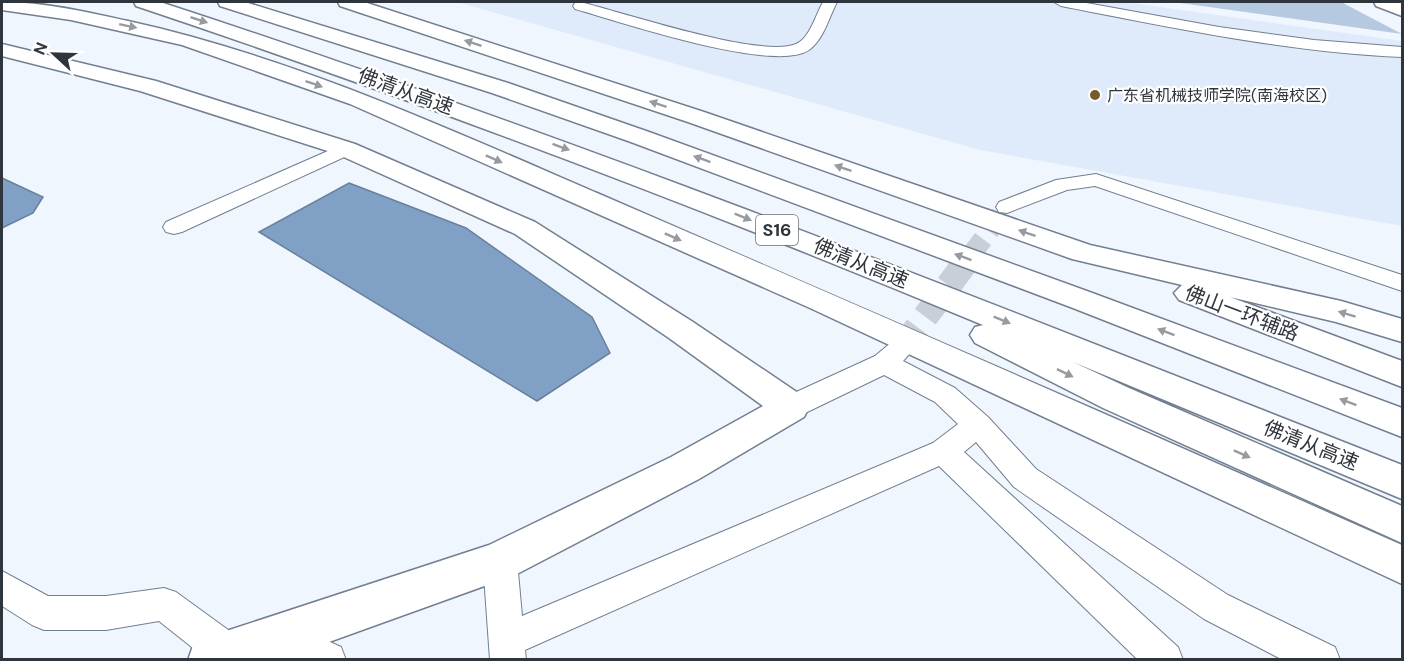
<svg xmlns="http://www.w3.org/2000/svg" width="1404" height="661" font-family="'DM Sans','Noto Sans SC',sans-serif">
  <style>
    .built { fill: #dfebfa }
    .green { fill: #b5c9e1 }
    .water { fill: #81a0c5; stroke: #68809c; stroke-width: 1.5 }
    .lines { fill: none; stroke-linecap: round; stroke-linejoin: round }
    .minor-tunnel-far1 { stroke: #c9cfd7; stroke-width: 20; stroke-dasharray: 20 10; stroke-linecap: butt }
    .minor-tunnel { stroke: #c9cfd7; stroke-width: 26; stroke-dasharray: 26 13; stroke-linecap: butt }
    .minor-casing { stroke: #727f8f; stroke-width: 2 }
    .tertiary-casing { stroke: #727f8f; stroke-width: 3 }
    .secondary-casing { stroke: #727f8f; stroke-width: 3 }
    .motorway-casing { stroke: #727f8f; stroke-width: 3 }
    .minor { fill: #fff; fill-rule: evenodd }
    .tertiary { fill: #fff; fill-rule: evenodd }
    .secondary { fill: #fff; fill-rule: evenodd }
    .motorway { fill: #fff; fill-rule: evenodd }
    .oneway { fill: #979a9e }
    .poi-dot { fill: #755b2d; stroke: #fff; stroke-width: 2 }
    .labels { text-anchor: middle; stroke-width: 4.5; stroke-linejoin: round; paint-order: stroke }
    .far-poi-label { font-size: 16px; fill: #2f353c; stroke: #fff; text-anchor: start }
    .shield { fill: #fff; stroke: #6d7276; stroke-width: 1.5 }
    .shield-label { font-size: 18px; font-weight: bold; fill: #2f353c }
    .street-label { font-size: 20px; fill: #2f353c; stroke: #fff }
  </style>
  <rect width="100%" height="100%" fill="#f0f6fe"/>
  <path class="built" d="M457 2H1124L1402 41V226L980 150Z"/>
  <path class="green" d="M1173 2H1341L1402 34Z"/>
  <path class="water" d="M2 178 43 197 33 213 2 228Z
    M349 183 466 228 592 317 610 353 537 401 259 232Z"/>
  <g class="lines">
    <path class="minor-tunnel-far1" d="M971 255 1007 207"/>
    <path class="minor-tunnel" d="M902 348 972 254"/>
    <defs>
      <path id="minor" d="M580 2C622 12 761 59 796 44 810 38 816 14 823 2H837C829 17 824 39 809 50 774 74 618 21 575 9L573 6 575 3Z
        M1054 2H1081L1219 27 1314 40 1402 47V57C1287 52 1174 28 1061 6Z
        M346 143 353 145 356 149 353 153 182 232 174 234 166 232 163 227 166 222Z
        M1096 174 1402 275V291L1095 186 1067 190 1007 213 999 212 996 207 999 202 1056 180Z
        M902 339 911 341 915 348 903 361 955 388 988 417 1036 469 1228 595 1335 647 1340 660H1283L1204 619 1014 487 976 442 964 452 1178 647 1183 660H1138L939 466 525 650 526 660H490L483 561 488 550 500 546 512 550 517 561 522 616 933 443 958 424 935 402 884 375 801 415 791 418 781 415 777 407 781 399 875 356 893 341Z
        M2 571 48 596H106L164 588 176 592 242 640 247 653 244 660H208L159 621 106 630H44L32 625 2 606Z
        M280 619 341 647 346 660H289L267 648 262 636 267 624Z"/>
      <path id="tertiary" d="M1389 2H1402V9L1391 6Z
        M2 44 156 81 355 144 535 222 693 322 804 397 809 407 804 417 699 479 515 575 279 660H188L194 643 211 636 489 545 671 457 763 406 669 338 515 234 337 154 140 91 2 56Z"/>
      <path id="secondary" d="M2 2C45 2 86 12 128 21 292 57 444 127 597 193 866 308 1134 427 1402 545V584L810 308 350 104 182 45 71 20 2 10Z
        M338 2H364L704 112 1090 245 1341 301 1402 319V342L1336 322 1230 297 1402 361V387L1179 300 1174 293 1182 285 1072 259 688 122 340 6Z
        M1374 2 1402 3V16L1376 6Z"/>
      <path id="motorway" d="M134 2H160C581 139 991 303 1402 465V499L1073 362 1129 388 1402 506V543L1103 408 975 343 970 335 975 327 983 325C704 209 422 102 136 6Z
        M218 2H245L508 83 649 132 1095 294 1402 408V437L1073 308 631 142 492 93 220 6Z"/>
    </defs>
    <use href="#minor" class="minor-casing"/>
    <use href="#tertiary" class="tertiary-casing"/>
    <use href="#secondary" class="secondary-casing"/>
    <use href="#motorway" class="motorway-casing"/>
    <use href="#minor" class="minor"/>
    <use href="#tertiary" class="tertiary"/>
    <use href="#secondary" class="secondary"/>
    <use href="#motorway" class="motorway"/>
  </g>
  <defs><path id="oneway-solid" d="M-6-.8H1V-3.2L6.5 0L1 3.2V.8H-6Z" transform="scale(1.5)"/></defs>
  <g class="oneway">
    <use href="#oneway-solid" transform="translate(199 20) rotate(18)"/>
    <use href="#oneway-solid" transform="translate(128 26) rotate(12)"/>
    <use href="#oneway-solid" transform="translate(473 43) rotate(-162)"/>
    <use href="#oneway-solid" transform="translate(314 84) rotate(19)"/>
    <use href="#oneway-solid" transform="translate(658 104) rotate(-162)"/>
    <use href="#oneway-solid" transform="translate(561 147) rotate(20)"/>
    <use href="#oneway-solid" transform="translate(494 159) rotate(24)"/>
    <use href="#oneway-solid" transform="translate(702 159) rotate(-160)"/>
    <use href="#oneway-solid" transform="translate(843 168) rotate(-161)"/>
    <use href="#oneway-solid" transform="translate(743 217) rotate(22)"/>
    <use href="#oneway-solid" transform="translate(1027 233) rotate(-161)"/>
    <use href="#oneway-solid" transform="translate(673 237) rotate(24)"/>
    <use href="#oneway-solid" transform="translate(963 257) rotate(-160)"/>
    <use href="#oneway-solid" transform="translate(1347 314) rotate(-163)"/>
    <use href="#oneway-solid" transform="translate(1002 320) rotate(22)"/>
    <use href="#oneway-solid" transform="translate(1166 332) rotate(-159)"/>
    <use href="#oneway-solid" transform="translate(1065 373) rotate(26)"/>
    <use href="#oneway-solid" transform="translate(1348 402) rotate(-159)"/>
    <use href="#oneway-solid" transform="translate(1242 454) rotate(24)"/>
  </g>
  <circle class="poi-dot" cx="1095" cy="95" r="6"/>
  <g class="labels">
    <g class="far-poi-label">
      <text x="1107" y="101">广东省机械技师学院(南海校区)</text>
    </g>
    <rect class="shield" x="756" y="215" width="42" height="30" rx="4.5"/>
    <g class="shield-label">
      <text x="777" y="236">S16</text>
    </g>
    <g class="street-label">
      <text transform="translate(406 91) rotate(20)" y="7">佛清从高速</text>
      <text transform="translate(861 263) rotate(22)" y="7">佛清从高速</text>
      <text transform="translate(1242 313) rotate(21)" y="7">佛山一环辅路</text>
      <text transform="translate(1311 445) rotate(22)" y="7">佛清从高速</text>
    </g>
  </g>
  <rect width="1404" height="661" fill="none" stroke="#2f353c" stroke-width="6"/>
  <g transform="translate(54 54) rotate(292)" stroke="#ffffff" stroke-width="4.5" paint-order="stroke">
  <path d="M0-4.5L10 22L0 15L-10 22Z" fill="#2f353c"/>
  <text y="-9" font-size="16" font-weight="bold" text-anchor="middle" fill="#2f353c">N</text>
  </g>
</svg>
